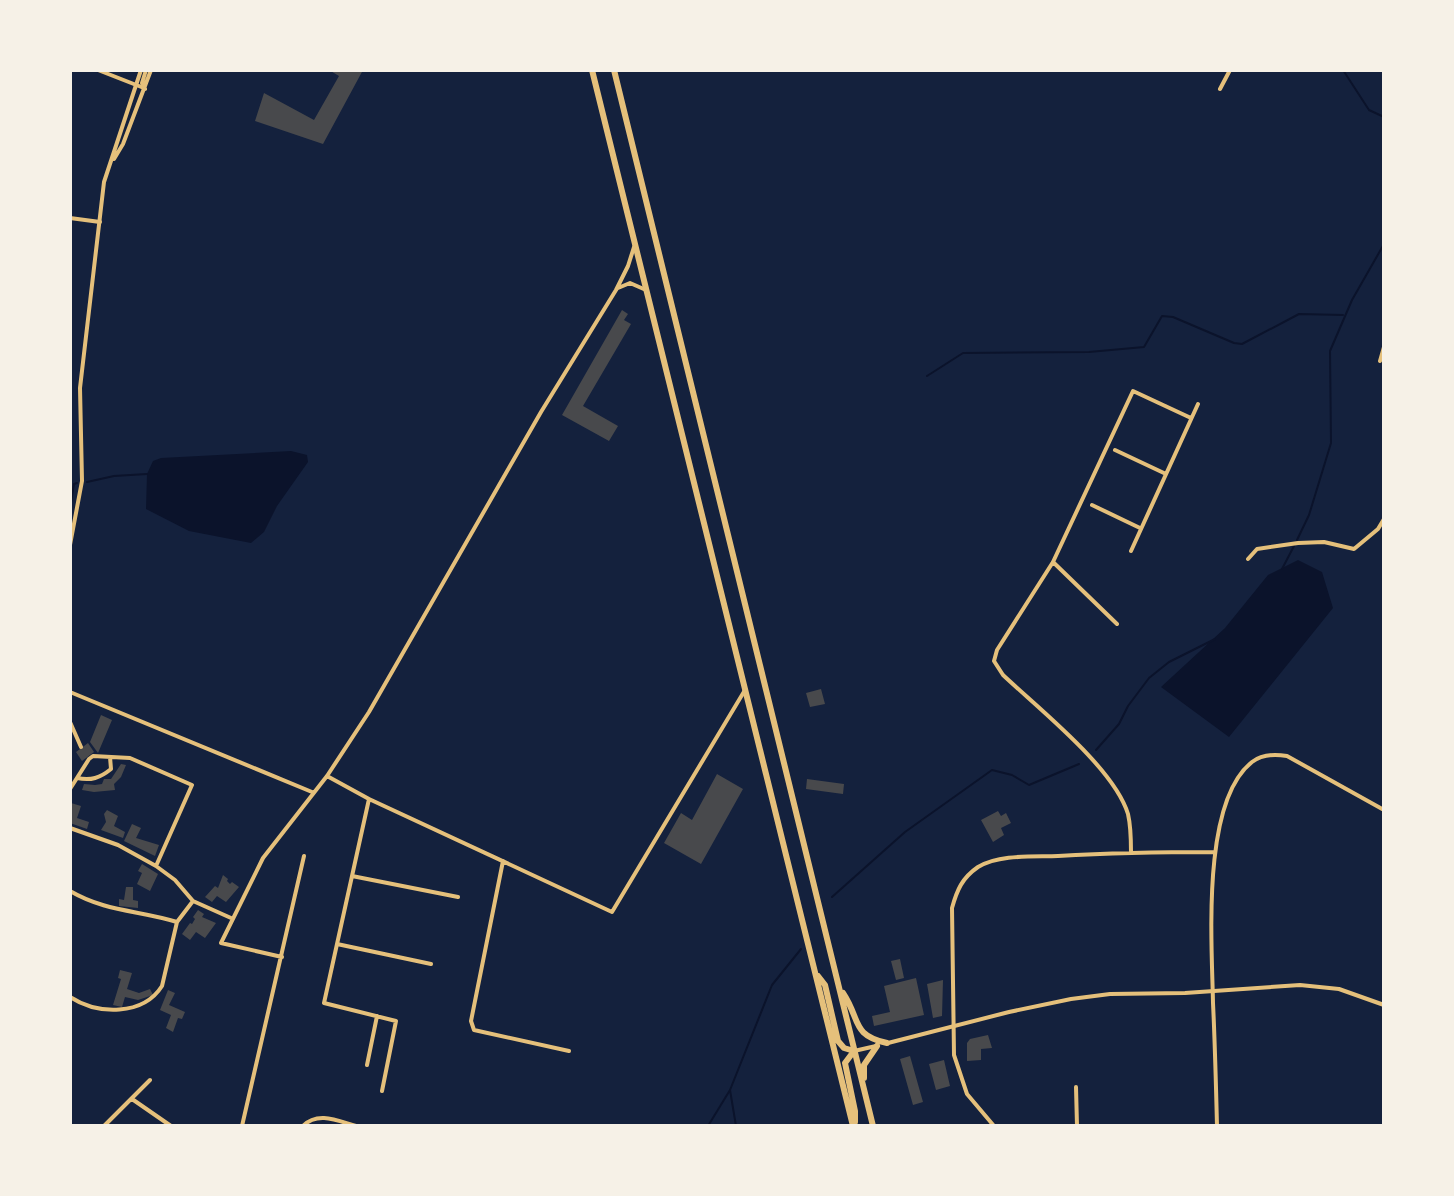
<svg xmlns="http://www.w3.org/2000/svg" width="1454" height="1196" font-family="Literata,serif">
  <style>
    .water { fill: #0b132b }
    .lines { fill: none; stroke-linecap: round; stroke-linejoin: round }
    .stream { stroke: #0b132b; stroke-width: 2 }
    .building { fill: #48494c }
    .minor { stroke: #e5c07b; stroke-width: 4 }
    .tertiary { stroke: #e5c07b; stroke-width: 4 }
    .trunk { stroke: #e5c07b; stroke-width: 6 }
  </style>
  <rect width="100%" height="100%" fill="#14213d"/>
  <path class="water" d="M291 451 307 455 308 462 277 506 264 532 251 543 189 531 146 509 147 474 153 461 161 458Z
    M1298 560 1322 572 1333 608 1229 737 1161 687 1225 628 1268 575Z"/>
  <g class="lines">
    <path class="stream" d="M1343 70 1369 110 1384 117
      M927 376 963 353 1089 352 1144 347 1162 316 1173 317 1234 343 1242 344 1299 314 1343 315
      M87 482 114 476 147 474
      M70 508 74 484 77 483
      M1297 540 1309 515 1331 443 1330 351 1352 300 1384 244
      M1282 569 1294 546
      M1096 750 1119 724 1128 706 1149 678 1169 662 1215 639
      M832 897 905 832 992 770 1012 775 1029 785 1079 764
      M708 1126 730 1090
      M736 1126 730 1090 772 985 801 949"/>
  </g>
  <path class="building" d="M329 70H363L323 144 255 121 264 93 314 120 339 76Z
    M622 310 628 314 624 320 631 324 583 406 618 426 609 441 562 415Z
    M821 689 825 704 810 707 806 693Z
    M101 715 112 720 98 753 90 742Z
    M88 743 94 752 82 761 76 752Z
    M121 764 126 765 121 777 114 784 115 790 94 792 82 790 84 784 95 785 102 784 104 779H111Z
    M717 774 743 789 701 864 664 843 681 813 692 820Z
    M807 779 844 784 843 794 806 789Z
    M71 803 81 806 77 818 89 822 87 829 70 823Z
    M107 810 118 816 114 826 125 832 123 838 101 830 106 822 104 814Z
    M998 811 1001 816 1006 813 1011 823 1001 828 1004 835 993 842 981 820Z
    M132 824 141 828 136 838 159 845 155 856 124 841Z
    M142 864 158 874 150 891 137 884 142 873 138 871Z
    M223 875 228 879 227 881 230 884 232 882 239 887 226 902 217 896 212 902 205 897 215 886 218 888Z
    M126 887H133V900L138 901V908L119 906V899L124 900Z
    M198 910 204 914 202 917 216 923 205 938 196 932 190 940 182 934 190 923 192 924 195 919 193 917Z
    M900 959 904 978 896 980 891 961Z
    M120 970 132 973 127 989 139 993 150 989 153 995 138 1000 125 997 122 1007 113 1005 121 979 118 978Z
    M916 978 924 1015 874 1026 872 1016 890 1012 884 986Z
    M943 980 942 1016 933 1018 927 984Z
    M168 990 175 993 169 1005 185 1012 182 1019 178 1018 173 1032 166 1028 171 1015 160 1010Z
    M988 1035 992 1048 981 1049V1060L967 1061V1043L970 1039Z
    M910 1056 923 1102 913 1105 900 1059Z
    M944 1060 950 1086 936 1090 929 1064Z"/>
  <g class="lines">
    <path class="minor" d="M98 70 144 88
      M1220 89 1230 70
      M70 218 100 222
      M618 288 630 283 646 290
      M1380 361 1384 347
      M1115 450 1166 474
      M1092 505 1140 528
      M1131 551 1198 404
      M1248 559 1257 549 1298 543 1324 542 1354 549 1378 529 1384 519
      M1053 562 1117 624
      M70 692 312 792
      M70 722 81 747
      M89 759 93 756 130 758 192 785 156 866
      M327 776 369 799 324 1003 396 1021 382 1091
      M77 778C91 781 100 778 111 769L110 757
      M70 789 89 759
      M369 799 612 912 745 690
      M70 828 118 845 156 866 175 880 193 901 231 918
      M1131 852C1131 839 1131 827 1128 814 1114 768 1039 709 1003 675L994 661 997 650 1053 562 1133 391 1191 418
      M503 861 471 1021 474 1030 569 1051
      M352 876 458 897
      M70 891C106 912 138 910 177 922
      M337 944 431 964
      M282 957 221 943 263 858 327 776 369 712 541 412 616 290 628 266 634 247
      M70 997C98 1015 143 1016 162 986L177 922 193 901
      M367 1065 377 1016
      M1076 1087 1077 1126
      M132 1099 171 1126
      M104 1126 150 1080
      M242 1126 304 856
      M303 1126C318 1111 338 1121 356 1126
      M994 1126 967 1094 954 1055 952 908C957 890 962 878 978 867 1000 854 1034 857 1058 856 1110 853 1162 852 1214 852
      M1217 1126C1216 1085 1215 1044 1213 1003 1212 944 1201 802 1252 762 1262 754 1275 754 1287 756L1384 810"/>
    <path class="tertiary" d="M145 89 142 83 146 70
      M114 159 123 144 151 70
      M70 545 82 481 80 388 104 182 141 70
      M888 1043 1009 1012 1071 999 1110 994 1185 993 1300 985 1339 989 1384 1005
      M854 1051 876 1046"/>
    <path class="trunk" d="M592 70 853 1126
      M614 70 873 1126
      M818 976 825 985 838 1041 844 1048 854 1051
      M843 993C861 1020 851 1035 887 1043
      M854 1051 845 1063 855 1111V1122
      M864 1078V1065L877 1046"/>
  </g>
  <rect width="1454" height="1196" fill="none" stroke="#f6f1e7" stroke-width="144"/>
</svg>
